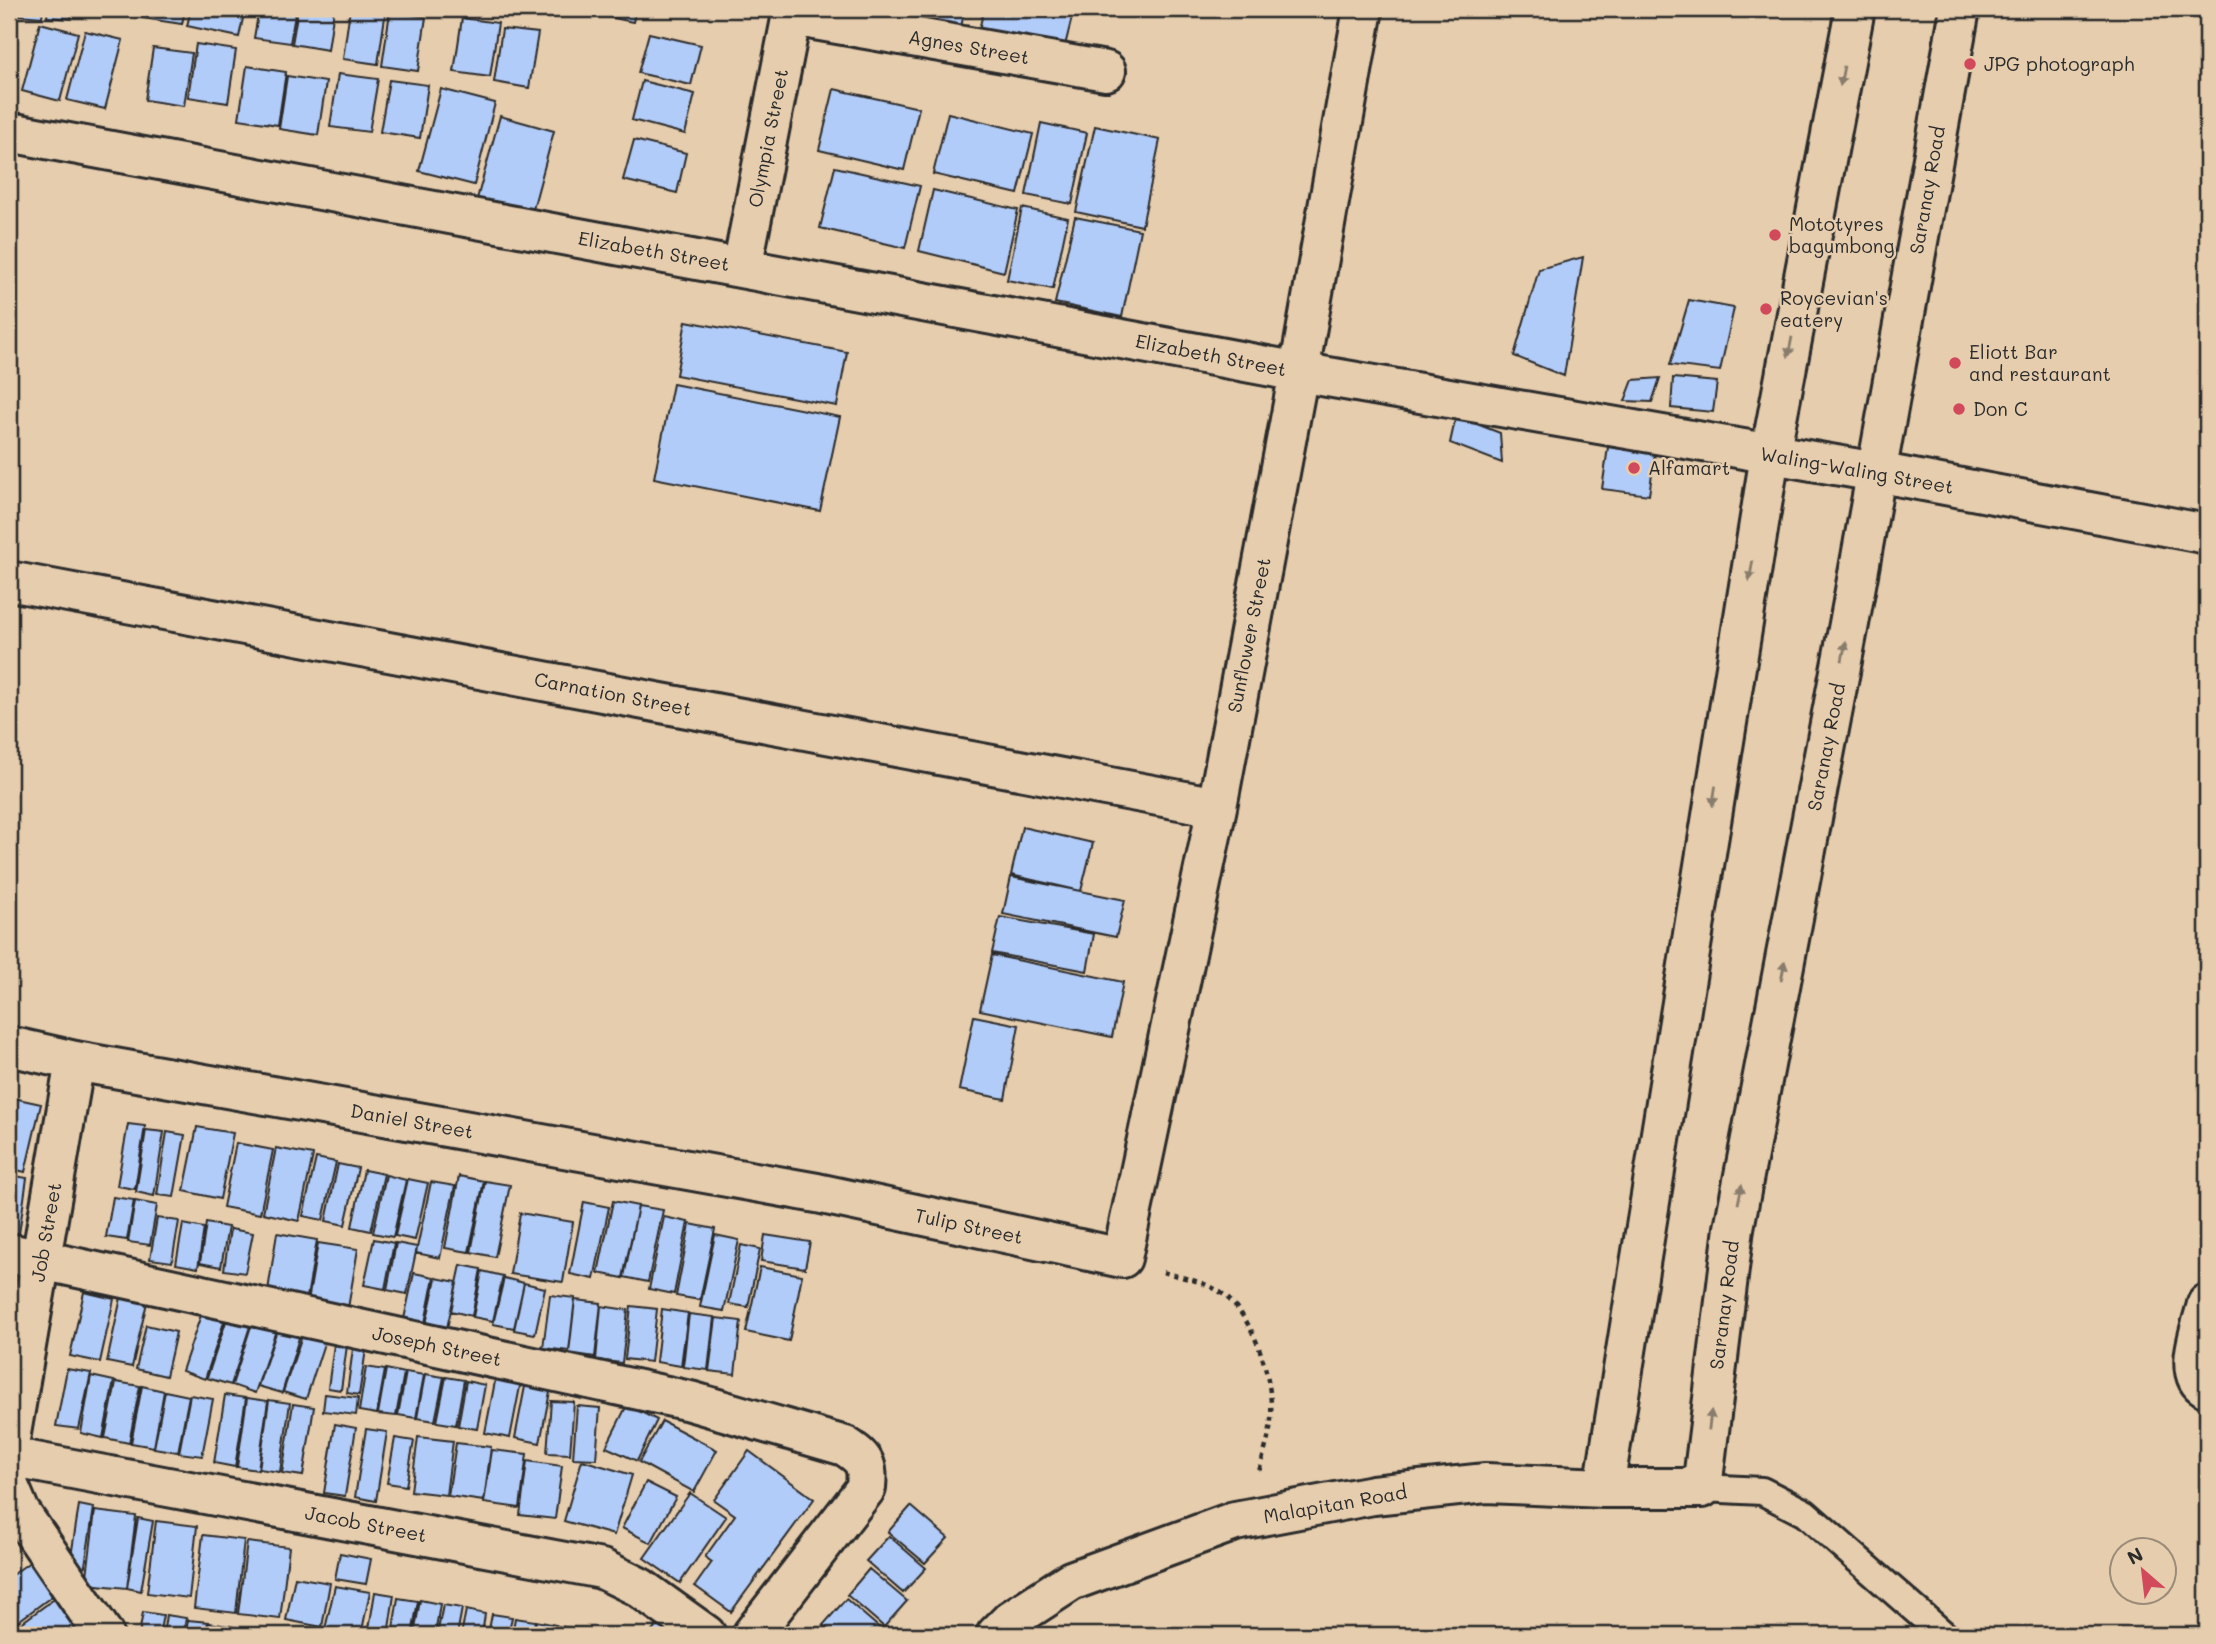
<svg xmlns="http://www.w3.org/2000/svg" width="2216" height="1644" font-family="Mali,sans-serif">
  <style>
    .building { fill: #b2ccf9; stroke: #2b2b2b; stroke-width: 2 }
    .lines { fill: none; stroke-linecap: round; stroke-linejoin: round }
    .service-casing { stroke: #2b2b2b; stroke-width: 32 }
    .minor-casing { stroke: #2b2b2b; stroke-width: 44 }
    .tertiary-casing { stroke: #2b2b2b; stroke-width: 44 }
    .path { stroke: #2b2b2b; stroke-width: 4.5; stroke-dasharray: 5 5; stroke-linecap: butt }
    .service { stroke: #e6cdae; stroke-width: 26 }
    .minor { stroke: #e6cdae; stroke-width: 38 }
    .tertiary { stroke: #e6cdae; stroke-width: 38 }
    .oneway { fill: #887c6c }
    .poi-dot { fill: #d1495b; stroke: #e6cdae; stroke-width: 2.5 }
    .labels { text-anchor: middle; stroke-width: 5; stroke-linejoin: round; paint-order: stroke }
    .street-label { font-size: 19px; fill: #2b2b2b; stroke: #e6cdae }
    .poi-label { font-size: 19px; fill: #2b2b2b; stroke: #e6cdae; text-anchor: start }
  </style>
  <rect width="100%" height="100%" fill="#e6cdae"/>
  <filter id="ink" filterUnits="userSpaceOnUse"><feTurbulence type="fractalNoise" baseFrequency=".0143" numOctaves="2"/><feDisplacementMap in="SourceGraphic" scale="14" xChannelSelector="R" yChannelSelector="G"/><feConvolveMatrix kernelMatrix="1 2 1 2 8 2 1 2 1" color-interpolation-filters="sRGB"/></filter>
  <g filter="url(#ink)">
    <path class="building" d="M19 9H43L42 17 18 15Z
      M48 9H72L71 19 47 17Z
      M144 9H185L182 24 142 18Z
      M191 9H245L239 37 187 26Z
      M259 9H296L290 43 254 38Z
      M298 9H334L328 50 292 44Z
      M350 9 386 10 378 64 343 59Z
      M571 9H636L633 22Z
      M875 9H965L959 36 874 16Z
      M984 9H1074L1062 58 977 38Z
      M390 12 426 17 418 71 382 66Z
      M462 18 498 23 490 77 454 72Z
      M40 23 78 33 60 101 22 91Z
      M502 29 538 33 529 88 494 82Z
      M85 31 123 40 105 109 67 100Z
      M649 33 701 45 691 85 638 73Z
      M196 44 236 50 228 103 188 97Z
      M153 48 192 53 184 106 145 100Z
      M247 66 286 72 278 125 239 119Z
      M338 74 378 79 369 132 330 127Z
      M287 76 326 82 318 135 279 129Z
      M389 80 428 85 420 138 380 132Z
      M642 81 695 94 685 134 632 120Z
      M441 89 495 103 474 185 419 171Z
      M834 89 919 108 904 170 819 150Z
      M948 113 1033 134 1018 194 933 174Z
      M500 116 554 131 532 213 477 199Z
      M1041 123 1087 133 1072 204 1026 195Z
      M1095 126 1160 140 1142 226 1076 212Z
      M634 140 686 153 677 193 623 180Z
      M835 167 920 186 905 248 820 228Z
      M933 190 1018 210 1004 272 919 251Z
      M1022 208 1068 218 1053 289 1007 280Z
      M1075 217 1140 230 1122 317 1055 303Z
      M1583 257 1564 376 1514 356 1539 269Z
      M1689 300 1734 308 1720 371 1670 365Z
      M686 321 847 352 837 406 676 375Z
      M1660 378 1652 402 1625 401 1633 380Z
      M1673 378 1717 382 1713 412 1671 408Z
      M673 384 840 417 820 511 654 478Z
      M1456 416 1500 433 1502 463 1450 443Z
      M1608 447 1655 453 1649 495 1602 489Z
      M1022 827 1093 843 1081 891 1011 875Z
      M1011 877 1125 900 1116 937 1003 914Z
      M1000 917 1094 934 1087 971 992 953Z
      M992 955 1123 982 1112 1037 980 1010Z
      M974 1016 1019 1025 1005 1099 959 1090Z
      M9 1097 41 1104 25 1172 9 1168Z
      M128 1124 145 1126 135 1189 117 1186Z
      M197 1127 233 1133 220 1199 184 1191Z
      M146 1130 164 1132 154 1196 136 1192Z
      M167 1132 185 1135 174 1197 157 1195Z
      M236 1143 273 1150 260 1214 223 1207Z
      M276 1148 313 1155 299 1221 263 1213Z
      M316 1158 336 1162 323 1220 303 1216Z
      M338 1164 358 1168 345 1225 326 1221Z
      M364 1170 384 1174 371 1231 352 1227Z
      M9 1175 27 1178 19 1234 9 1232Z
      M386 1175 406 1180 393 1237 373 1233Z
      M459 1176 484 1181 469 1252 445 1248Z
      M408 1179 428 1183 415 1240 395 1236Z
      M485 1181 510 1185 495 1257 471 1252Z
      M431 1182 455 1186 440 1258 416 1253Z
      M113 1197 134 1200 127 1240 106 1237Z
      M135 1201 157 1205 150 1245 128 1242Z
      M613 1201 638 1206 623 1278 598 1273Z
      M584 1202 609 1207 594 1279 570 1274Z
      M638 1206 663 1210 648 1282 624 1277Z
      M520 1213 573 1222 563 1282 510 1274Z
      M664 1217 688 1222 674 1294 649 1289Z
      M157 1218 179 1221 172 1262 150 1259Z
      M206 1223 228 1227 221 1267 200 1263Z
      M183 1224 204 1228 198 1268 176 1264Z
      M690 1224 715 1229 700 1300 676 1296Z
      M230 1229 253 1233 245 1273 224 1270Z
      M277 1233 317 1240 306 1303 267 1297Z
      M715 1235 739 1240 724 1311 700 1307Z
      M765 1235 810 1242 805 1268 761 1261Z
      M374 1239 394 1243 385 1289 364 1285Z
      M318 1243 358 1249 347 1314 307 1307Z
      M396 1243 417 1247 407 1294 387 1290Z
      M741 1245 760 1249 748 1307 729 1304Z
      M461 1265 481 1269 472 1316 451 1311Z
      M760 1267 802 1275 789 1341 746 1332Z
      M482 1271 503 1276 493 1321 473 1317Z
      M414 1273 434 1277 425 1323 404 1319Z
      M436 1278 457 1282 447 1328 426 1324Z
      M504 1278 524 1283 514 1328 493 1324Z
      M524 1283 545 1288 535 1334 514 1330Z
      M84 1292 114 1299 100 1362 70 1356Z
      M122 1293 148 1298 132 1367 107 1362Z
      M550 1295 575 1298 569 1351 543 1348Z
      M575 1300 601 1303 595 1357 569 1353Z
      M204 1306 227 1313 205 1379 182 1371Z
      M601 1306 628 1310 622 1363 596 1360Z
      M631 1306 657 1309 651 1362 625 1359Z
      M662 1309 688 1313 681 1366 656 1362Z
      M229 1313 252 1320 231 1385 207 1378Z
      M689 1314 714 1317 708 1370 683 1367Z
      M716 1318 741 1321 735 1374 709 1371Z
      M253 1320 277 1327 255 1393 232 1385Z
      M280 1321 302 1328 282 1393 258 1386Z
      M146 1325 176 1332 166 1376 136 1369Z
      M305 1327 327 1334 306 1399 283 1392Z
      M335 1337 348 1338 341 1390 328 1388Z
      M354 1341 367 1343 359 1395 347 1393Z
      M498 1366 523 1371 510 1438 485 1433Z
      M366 1367 385 1370 377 1414 359 1411Z
      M67 1369 91 1373 79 1429 56 1426Z
      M386 1369 404 1373 396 1416 378 1414Z
      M528 1371 553 1376 540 1443 515 1438Z
      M406 1372 424 1375 416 1418 398 1415Z
      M425 1374 444 1377 435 1421 417 1418Z
      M91 1376 114 1381 103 1438 81 1433Z
      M446 1377 464 1380 456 1425 437 1422Z
      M466 1381 485 1385 477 1429 458 1426Z
      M116 1382 140 1386 129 1443 105 1438Z
      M142 1386 164 1391 154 1447 131 1443Z
      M165 1391 189 1396 178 1452 154 1448Z
      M325 1394 358 1398 356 1415 323 1411Z
      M190 1395 213 1399 202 1456 179 1453Z
      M225 1395 246 1398 235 1467 214 1463Z
      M247 1398 268 1401 258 1470 237 1467Z
      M269 1400 290 1403 280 1472 259 1469Z
      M551 1401 574 1402 570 1454 547 1453Z
      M293 1404 314 1407 303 1476 282 1473Z
      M627 1405 657 1420 637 1461 606 1447Z
      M577 1406 600 1408 596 1459 573 1458Z
      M662 1421 717 1450 694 1492 639 1462Z
      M335 1424 356 1428 345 1496 324 1493Z
      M366 1429 387 1432 376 1501 355 1497Z
      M418 1437 453 1441 446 1495 411 1491Z
      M395 1438 414 1441 406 1486 387 1483Z
      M456 1443 491 1447 484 1501 448 1496Z
      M492 1450 527 1454 520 1508 484 1503Z
      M749 1451 814 1499 731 1612 695 1586 712 1562 705 1557 735 1515 714 1500Z
      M582 1460 632 1475 614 1535 564 1521Z
      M527 1461 562 1466 555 1519 520 1515Z
      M646 1482 676 1497 651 1543 622 1528Z
      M690 1493 726 1517 680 1583 644 1558Z
      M79 1505 94 1508 83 1578 68 1576Z
      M911 1506 948 1538 925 1563 888 1532Z
      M95 1511 136 1516 127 1588 86 1584Z
      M138 1518 153 1521 141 1591 127 1588Z
      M156 1521 197 1526 189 1598 147 1593Z
      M203 1535 244 1540 236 1613 194 1608Z
      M889 1536 926 1568 903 1593 866 1561Z
      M247 1542 289 1547 280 1619 238 1614Z
      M340 1553 371 1559 366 1584 335 1579Z
      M34 1559 59 1591 9 1628V1577Z
      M869 1569 907 1601 884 1627 847 1595Z
      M295 1577 330 1583 322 1627 286 1620Z
      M335 1586 370 1592 361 1635 325 1629Z
      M375 1592 394 1595 388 1635H368Z
      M57 1597 81 1630 74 1635H9V1632Z
      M398 1598 418 1601 412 1635H392Z
      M846 1599 883 1631 879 1635H836L823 1625Z
      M420 1600 440 1604 435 1635H414Z
      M443 1605 462 1608 457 1635H437Z
      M466 1610 485 1614 482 1635H461Z
      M143 1612 163 1615 159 1635H139Z
      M492 1614 512 1617 508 1635H488Z
      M166 1615 186 1618 183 1635H163Z
      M515 1618 535 1621 532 1635H512Z
      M188 1620 208 1622 205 1635H185Z
      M536 1621 556 1625 554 1635H534Z
      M209 1623 229 1626 227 1635H206Z
      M659 1623 674 1635H649Z
      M230 1626 250 1630 249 1635H228Z
      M558 1626 578 1629 576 1635H556Z
      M578 1629 598 1632 597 1635H577Z
      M252 1630 272 1634 271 1635H251Z"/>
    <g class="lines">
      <defs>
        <path id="service" d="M1702 1488 1762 1491 1805 1513 1944 1635"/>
        <path id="minor" d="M792 16 1106 71
          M9 132 1299 372 1876 472 2207 534
          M742 268 793 9
          M9 581 1217 807
          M9 1046 75 1061 817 1193 1122 1258 1217 807 1299 372 1363 9
          M9 1253 690 1401 845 1446C865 1459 868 1464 866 1488L752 1635
          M2207 1304C2202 1327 2181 1374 2207 1388
          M9 1445 75 1061
          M9 1457 602 1569 639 1587 706 1635
          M9 1486 20 1512 104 1635"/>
        <path id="tertiary" d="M1604 1488 1770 455 1855 9
          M996 1635 1011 1620 1071 1581 1235 1521 1373 1495 1486 1483 1604 1488H1702L1734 1228 1849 624 1960 9"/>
      </defs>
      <use href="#service" class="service-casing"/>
      <use href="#minor" class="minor-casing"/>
      <use href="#tertiary" class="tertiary-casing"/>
      <path class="path" d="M1163 1272C1179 1277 1198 1280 1213 1288 1253 1308 1274 1378 1271 1420 1270 1437 1263 1455 1259 1472"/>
      <use href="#service" class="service"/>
      <use href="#minor" class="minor"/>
      <use href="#tertiary" class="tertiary"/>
    </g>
    <defs><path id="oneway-solid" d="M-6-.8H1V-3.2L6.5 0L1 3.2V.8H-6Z" transform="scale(1.75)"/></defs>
    <g class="oneway">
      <use href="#oneway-solid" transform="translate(1842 76) rotate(101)"/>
      <use href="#oneway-solid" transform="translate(1790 347) rotate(101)"/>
      <use href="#oneway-solid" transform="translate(1751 571) rotate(99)"/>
      <use href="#oneway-solid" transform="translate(1844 651) rotate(-79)"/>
      <use href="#oneway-solid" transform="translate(1714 796) rotate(99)"/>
      <use href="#oneway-solid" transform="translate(1783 971) rotate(-79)"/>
      <use href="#oneway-solid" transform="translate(1740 1194) rotate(-79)"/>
      <use href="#oneway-solid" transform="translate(1710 1420) rotate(-83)"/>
    </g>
  </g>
  <g class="poi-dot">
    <circle cx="1970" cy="64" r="7"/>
    <circle cx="1775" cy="235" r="7"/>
    <circle cx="1766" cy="309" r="7"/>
    <circle cx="1955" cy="363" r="7"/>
    <circle cx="1959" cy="409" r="7"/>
    <circle cx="1634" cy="468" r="7"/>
  </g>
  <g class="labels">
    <g class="street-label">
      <text transform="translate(969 47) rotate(10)" y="7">Agnes Street</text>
      <text transform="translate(768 138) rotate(-79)" y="7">Olympia Street</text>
      <text transform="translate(1927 190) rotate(-80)" y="7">Saranay Road</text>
      <text transform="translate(654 251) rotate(10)" y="7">Elizabeth Street</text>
      <text transform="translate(1211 355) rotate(11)" y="7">Elizabeth Street</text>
      <text transform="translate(1857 470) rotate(10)" y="7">Waling-Waling Street</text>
      <text transform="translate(1249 635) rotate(-79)" y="7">Sunflower Street</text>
      <text transform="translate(613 694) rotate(11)" y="7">Carnation Street</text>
      <text transform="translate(1826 747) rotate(-79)" y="7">Saranay Road</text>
      <text transform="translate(412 1121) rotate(10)" y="7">Daniel Street</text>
      <text transform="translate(969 1226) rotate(12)" y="7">Tulip Street</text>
      <text transform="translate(46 1232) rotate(-80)" y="7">Job Street</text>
      <text transform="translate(1724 1305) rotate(-83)" y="7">Saranay Road</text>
      <text transform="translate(437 1346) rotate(12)" y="7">Joseph Street</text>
      <text transform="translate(1335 1504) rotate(-10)" y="7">Malapitan Road</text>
      <text transform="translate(366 1524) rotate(11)" y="7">Jacob Street</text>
    </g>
    <g class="poi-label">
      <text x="1984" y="71">JPG photograph</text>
      <text x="1789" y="231">Mototyres<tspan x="1789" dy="22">bagumbong</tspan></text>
      <text x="1780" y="305">Roycevian's<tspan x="1780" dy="22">eatery</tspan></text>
      <text x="1969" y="359">Eliott Bar<tspan x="1969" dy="22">and restaurant</tspan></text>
      <text x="1973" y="416">Don C</text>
      <text x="1648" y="475">Alfamart</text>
    </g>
  </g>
  <rect width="2216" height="1644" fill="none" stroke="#e6cdae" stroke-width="35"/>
  <rect x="18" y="18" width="2181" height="1609" fill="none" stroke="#2b2b2b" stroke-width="2.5" filter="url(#ink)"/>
  <g transform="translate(2143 1571) rotate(332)"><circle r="33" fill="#e6cdae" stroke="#9b8c7a" stroke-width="2"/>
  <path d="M0-5L12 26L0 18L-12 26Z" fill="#d1495b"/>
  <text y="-10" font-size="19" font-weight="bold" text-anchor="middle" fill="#2b2b2b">N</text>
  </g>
</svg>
